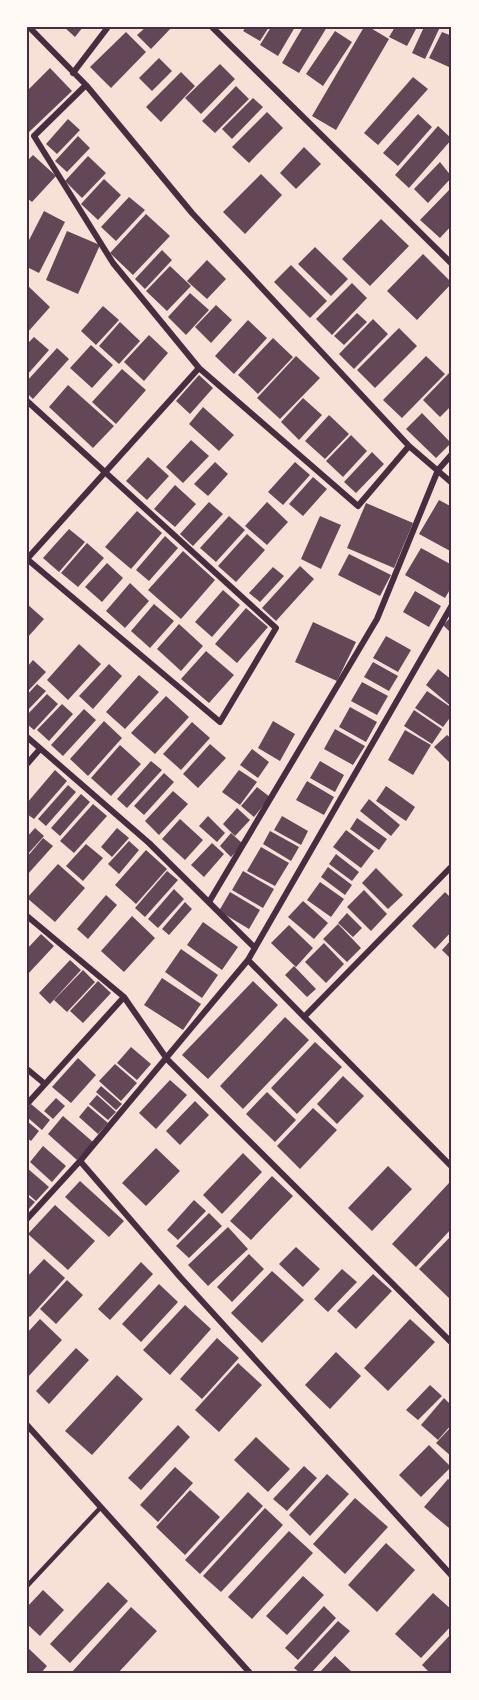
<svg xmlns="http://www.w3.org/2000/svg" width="479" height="1700" font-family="Raleway,sans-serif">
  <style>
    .building { fill: #644757 }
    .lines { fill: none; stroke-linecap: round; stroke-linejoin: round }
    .service { stroke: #4a2c40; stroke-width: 4.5 }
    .minor { stroke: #4a2c40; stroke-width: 6 }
    .neatline { fill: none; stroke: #4a2c40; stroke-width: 2 }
  </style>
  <rect width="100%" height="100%" fill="#f7e1d7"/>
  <path class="building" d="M64 27H83L75 37Z
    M146 27H172L151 49 137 35Z
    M246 27H269L260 41 243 31Z
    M271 27H295L278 56 260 45Z
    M303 27H327L299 73 282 63Z
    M364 27H369L389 39 336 130 312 116Z
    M395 27H417L407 46 389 37Z
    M424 27H440L425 59 412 53Z
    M335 31 352 42 323 86 306 74Z
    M126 32 146 52 111 88 90 67Z
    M442 32 452 36V60L449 67 429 58Z
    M159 58 172 71 152 91 139 78Z
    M220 64 235 79 201 114 185 98Z
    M50 68 72 91 27 134V91Z
    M181 72 195 86 161 122 146 107Z
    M413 77 428 89 378 145 364 133Z
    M236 86 249 99 215 133 202 121Z
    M253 98 263 107 232 139 222 129Z
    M267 112 283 128 249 163 232 147Z
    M418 114 432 127 398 166 383 153Z
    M68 119 80 130 57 154 46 144Z
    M438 126 452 139 409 188 395 175Z
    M78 136 90 148 67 172 55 161Z
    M304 147 321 164 296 189 280 173Z
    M33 155 56 176 32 202 27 198V161Z
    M88 156 106 173 82 198 65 181Z
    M440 162 452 177 428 203 414 189Z
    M261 174 282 195 245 234 223 212Z
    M104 179 121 195 98 220 81 204Z
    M452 187V225L440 238 420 220Z
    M129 197 145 210 116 241 101 227Z
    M44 211 65 222 39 273 27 267V244Z
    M146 214 170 236 133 275 110 253Z
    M381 219 409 246 370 286 342 259Z
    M67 231 100 245 78 294 46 280Z
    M315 247 348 279 331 296 298 264Z
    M162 250 172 260 145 289 135 279Z
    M423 254 452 283 417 320 387 291Z
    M207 260 226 279 207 299 187 281Z
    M291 265 327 301 310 318 274 282Z
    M170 266 191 286 167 311 146 291Z
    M352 283 367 298 332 335 316 319Z
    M27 285 50 307 27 333Z
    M190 293 209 310 186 335 168 317Z
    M216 305 232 320 211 343 195 327Z
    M103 306 119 320 96 345 81 331Z
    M357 313 367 322 344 345 334 336Z
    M373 319 388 334 354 369 339 354Z
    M248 320 267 338 234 374 215 356Z
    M120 322 140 341 119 364 99 346Z
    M399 328 417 346 375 388 357 370Z
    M149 335 168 353 144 381 124 362Z
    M34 337 49 350 27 375V344Z
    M273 338 293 357 258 394 238 375Z
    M91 345 113 365 92 388 70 368Z
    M57 348 69 359 33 399 27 393V381Z
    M296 356 320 378 280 419 257 398Z
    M426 356 445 374 402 418 383 400Z
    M122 369 146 390 116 424 92 402Z
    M452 370V405L440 417 423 400Z
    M199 375 213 388 190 414 176 401Z
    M68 385 114 426 93 448 49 407Z
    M303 398 322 415 299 440 281 422Z
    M203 407 234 435 219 451 189 424Z
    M422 413 451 443 436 458 406 429Z
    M329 415 349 434 325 459 305 441Z
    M351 435 367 451 343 477 326 461Z
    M191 440 209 456 183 483 166 467Z
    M372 452 384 464 356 493 344 482Z
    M148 457 169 476 147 500 126 481Z
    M215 462 228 474 208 496 194 484Z
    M295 462 310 475 283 505 268 492Z
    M313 477 327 489 303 516 289 504Z
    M175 485 196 504 175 527 154 509Z
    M439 500 452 507V552L419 534Z
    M209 502 223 514 193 546 180 534Z
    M267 502 288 522 267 545 245 526Z
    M366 503 413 523 394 568 347 548Z
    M137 511 162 533 131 569 105 547Z
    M229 516 245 530 216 562 200 548Z
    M320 516 341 525 321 569 301 559Z
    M69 529 85 542 59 572 43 558Z
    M247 534 265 550 236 582 218 566Z
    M165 536 178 548 149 581 136 570Z
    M87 543 104 558 78 587 61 573Z
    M421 548 452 565V586L445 598 405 575Z
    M183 551 215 580 181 619 148 590Z
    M349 554 391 575 380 596 338 575Z
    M107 563 123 578 102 602 85 587Z
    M300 566 314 579 276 621 262 608Z
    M273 567 284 576 260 602 249 593Z
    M130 583 149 601 125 628 106 611Z
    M223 590 240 605 212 637 195 622Z
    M415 591 441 606 429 627 403 612Z
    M27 604 44 619 27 638Z
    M154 604 174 621 150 648 131 631Z
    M246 608 268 627 237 663 215 644Z
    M452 616V634L443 625Z
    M313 622 356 642 337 681 295 662Z
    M179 624 203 646 181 671 157 649Z
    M386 636 411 650 398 672 373 658Z
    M79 644 101 664 68 700 47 680Z
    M206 651 234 675 209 703 181 679Z
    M33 660 46 672 27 692V667Z
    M373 662 398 676 389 691 364 677Z
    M109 664 122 676 93 709 79 696Z
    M438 669 452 680V707L426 685Z
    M139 675 159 692 125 729 106 712Z
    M362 682 388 696 377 715 351 701Z
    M37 684 46 691 27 711V695Z
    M427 691 452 708V715L443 727 415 708Z
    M47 694 58 704 34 730 27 724V715Z
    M166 696 189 717 155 754 131 733Z
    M62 704 73 714 49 741 37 730Z
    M350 707 377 722 366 742 339 727Z
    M84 709 96 720 63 756 51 745Z
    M414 710 442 729 432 744 404 726Z
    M104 721 122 738 88 776 70 759Z
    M273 721 295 734 280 761 258 748Z
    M192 722 210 738 181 770 163 754Z
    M335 729 365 746 353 765 324 749Z
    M405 730 431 745 413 775 388 760Z
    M447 735 452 739V765L434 747Z
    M210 744 226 758 198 788 183 774Z
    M120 745 141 764 111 796 91 778Z
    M252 749 269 762 258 778 240 765Z
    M151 761 162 770 127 808 117 799Z
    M320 761 344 775 335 792 310 778Z
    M55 770 67 781 34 819 27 814V803Z
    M239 770 257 782 240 805 222 792Z
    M164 773 174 782 144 815 134 806Z
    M307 781 334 797 324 815 296 800Z
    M68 785 76 792 46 826 38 819Z
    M386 786 415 807 406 821 376 801Z
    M257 787 270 797 254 817 241 806Z
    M173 791 188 804 159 835 145 821Z
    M81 794 90 802 60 836 51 828Z
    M369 799 400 825 391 836 360 811Z
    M93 804 107 816 74 853 60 841Z
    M237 808 250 820 235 836 223 824Z
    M208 816 225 833 217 842 199 826Z
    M282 816 308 831 301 845 274 830Z
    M357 818 387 839 379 850 350 829Z
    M180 819 203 840 185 860 162 839Z
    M35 828 44 836 27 855V837Z
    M117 828 129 838 112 857 101 847Z
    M346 830 374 851 361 868 333 847Z
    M270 831 299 847 291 861 263 844Z
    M231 833 243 844 231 857 220 846Z
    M43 838 53 846 27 875V857Z
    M129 841 139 850 119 874 108 864Z
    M212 843 224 854 204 877 191 865Z
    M86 844 103 858 83 881 66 866Z
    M261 847 289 863 275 886 247 871Z
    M146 850 167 869 136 904 115 885Z
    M336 854 359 872 352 881 329 864Z
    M58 864 85 888 55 922 27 898Z
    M328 867 352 885 345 895 321 877Z
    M376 868 403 895 388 909 362 883Z
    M167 871 178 880 145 917 135 908Z
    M243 871 274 889 263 908 232 890Z
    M320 882 344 899 331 917 307 900Z
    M174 889 184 899 158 928 148 919Z
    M364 890 387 914 371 931 347 907Z
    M230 892 260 910 249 929 219 911Z
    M445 892 452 899V931L435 949 412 926Z
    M106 895 117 905 88 939 77 929Z
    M303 901 328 923 314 939 288 917Z
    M185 902 192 909 169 935 162 929Z
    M347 913 362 928 353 937 338 923Z
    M132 916 155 938 124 972 101 951Z
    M203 922 238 947 222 970 187 945Z
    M338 924 361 948 347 962 323 939Z
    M289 925 313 948 296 967 271 943Z
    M41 934 54 946 27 975V949Z
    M452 939V960L442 950Z
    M324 943 344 964 326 983 305 962Z
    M181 949 218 975 202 998 165 972Z
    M70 960 81 970 50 1004 39 993Z
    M294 966 316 989 307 997 285 975Z
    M83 970 95 982 67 1012 54 1000Z
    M162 978 201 1004 183 1030 144 1005Z
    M98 981 111 993 83 1023 70 1011Z
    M253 981 278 1005 208 1079 182 1055Z
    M285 1017 309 1040 243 1109 220 1086Z
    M315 1042 342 1067 297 1114 271 1088Z
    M131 1047 151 1064 137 1080 117 1063Z
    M78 1058 96 1075 71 1103 52 1087Z
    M115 1064 137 1083 121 1101 99 1081Z
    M343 1076 364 1096 337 1124 317 1104Z
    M170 1080 187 1095 156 1129 139 1113Z
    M101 1086 122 1104 116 1110 96 1092Z
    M267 1092 296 1120 275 1142 246 1114Z
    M97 1095 116 1112 108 1120 89 1104Z
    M56 1098 65 1106 53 1119 44 1111Z
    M195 1101 209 1115 180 1145 166 1131Z
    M31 1104 50 1120 42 1130 27 1117V1109Z
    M88 1106 108 1123 98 1134 79 1117Z
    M313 1108 337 1130 300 1169 277 1146Z
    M63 1116 93 1142 77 1160 48 1134Z
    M27 1121 39 1131 31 1141 27 1138Z
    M43 1146 66 1166 52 1182 30 1162Z
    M156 1148 180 1171 146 1206 122 1183Z
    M243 1153 262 1172 222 1214 203 1195Z
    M388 1166 412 1189 372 1231 348 1208Z
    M27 1168 49 1187 36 1201 27 1193Z
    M272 1176 293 1196 251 1240 230 1221Z
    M80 1181 124 1221 109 1237 65 1197Z
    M449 1183 452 1186V1228L416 1267 392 1244Z
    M27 1196 35 1202 27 1211Z
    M194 1200 206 1211 178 1240 167 1230Z
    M55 1205 95 1241 68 1270 28 1234Z
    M209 1213 222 1226 189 1258 176 1246Z
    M228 1227 248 1249 208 1286 188 1265Z
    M452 1235V1297L450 1299 419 1269Z
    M296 1247 320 1269 303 1287 279 1264Z
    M249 1254 264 1269 232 1302 217 1287Z
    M44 1259 65 1278 30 1317 27 1315V1277Z
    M141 1262 153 1274 110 1320 98 1309Z
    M342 1269 357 1282 328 1312 314 1299Z
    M272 1271 304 1300 262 1343 231 1313Z
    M373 1274 392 1291 356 1329 337 1311Z
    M67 1280 83 1295 56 1324 40 1309Z
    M159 1284 178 1302 141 1342 122 1324Z
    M185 1305 211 1329 170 1375 143 1350Z
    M40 1319 62 1340 27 1378V1333Z
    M410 1319 435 1342 388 1391 364 1368Z
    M217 1338 239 1358 202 1399 180 1379Z
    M76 1348 89 1360 49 1404 36 1391Z
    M336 1352 361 1376 330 1409 305 1385Z
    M238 1363 262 1385 219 1432 195 1410Z
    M117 1375 143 1399 92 1455 65 1431Z
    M430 1385 442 1396 418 1420 406 1410Z
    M444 1398 452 1406V1424L438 1440 421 1425Z
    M178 1425 190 1437 141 1490 128 1478Z
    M452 1426V1457L436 1443Z
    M256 1437 290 1469 268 1492 234 1460Z
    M429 1445 451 1467 421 1497 399 1475Z
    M304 1466 317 1478 287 1511 273 1499Z
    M175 1467 193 1483 158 1522 140 1505Z
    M327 1474 349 1494 310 1536 289 1515Z
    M448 1479 452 1482V1524L449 1528 424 1507Z
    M190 1490 220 1517 185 1555 156 1527Z
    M248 1492 263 1506 200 1574 185 1560Z
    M355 1498 388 1527 345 1574 313 1544Z
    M265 1508 283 1525 221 1592 203 1576Z
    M289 1531 313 1553 252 1619 228 1597Z
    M386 1543 415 1570 377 1612 348 1585Z
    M303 1576 324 1595 287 1635 266 1616Z
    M108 1582 128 1601 70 1663 50 1644Z
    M43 1590 64 1610 40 1636 27 1624V1607Z
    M433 1593 452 1610V1625L421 1658 395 1634Z
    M324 1606 336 1618 298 1660 285 1648Z
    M131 1607 157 1631 118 1673H71Z
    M338 1621 350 1631 311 1673H300L294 1668Z
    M452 1633V1671L430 1673 422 1665Z
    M27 1647 47 1666 41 1673H27Z
    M335 1656 353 1673H319Z"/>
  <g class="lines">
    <path class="service" d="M28 1585 101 1507"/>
    <path class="minor" d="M29 27 86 85 192 213 409 446 452 483
      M212 27 452 264
      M73 73 108 27
      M86 85 34 136 113 263 199 368 358 506 409 446
      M27 401 276 628 220 722 27 559
      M27 559 199 368
      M27 737 149 843 255 948
      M27 764 40 749
      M209 902 377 619 438 470 452 454
      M27 916 124 997 167 1059 452 1343
      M248 960 452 1167
      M304 1017 452 866
      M27 1069 45 1084
      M27 1104 124 997
      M80 1161 180 1277 452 1576
      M27 1219 80 1161 248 960 452 605
      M27 1425 250 1673"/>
  </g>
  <rect width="479" height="1700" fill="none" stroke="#fffaf5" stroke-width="57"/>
  <rect x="28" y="28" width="422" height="1644" class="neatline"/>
</svg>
